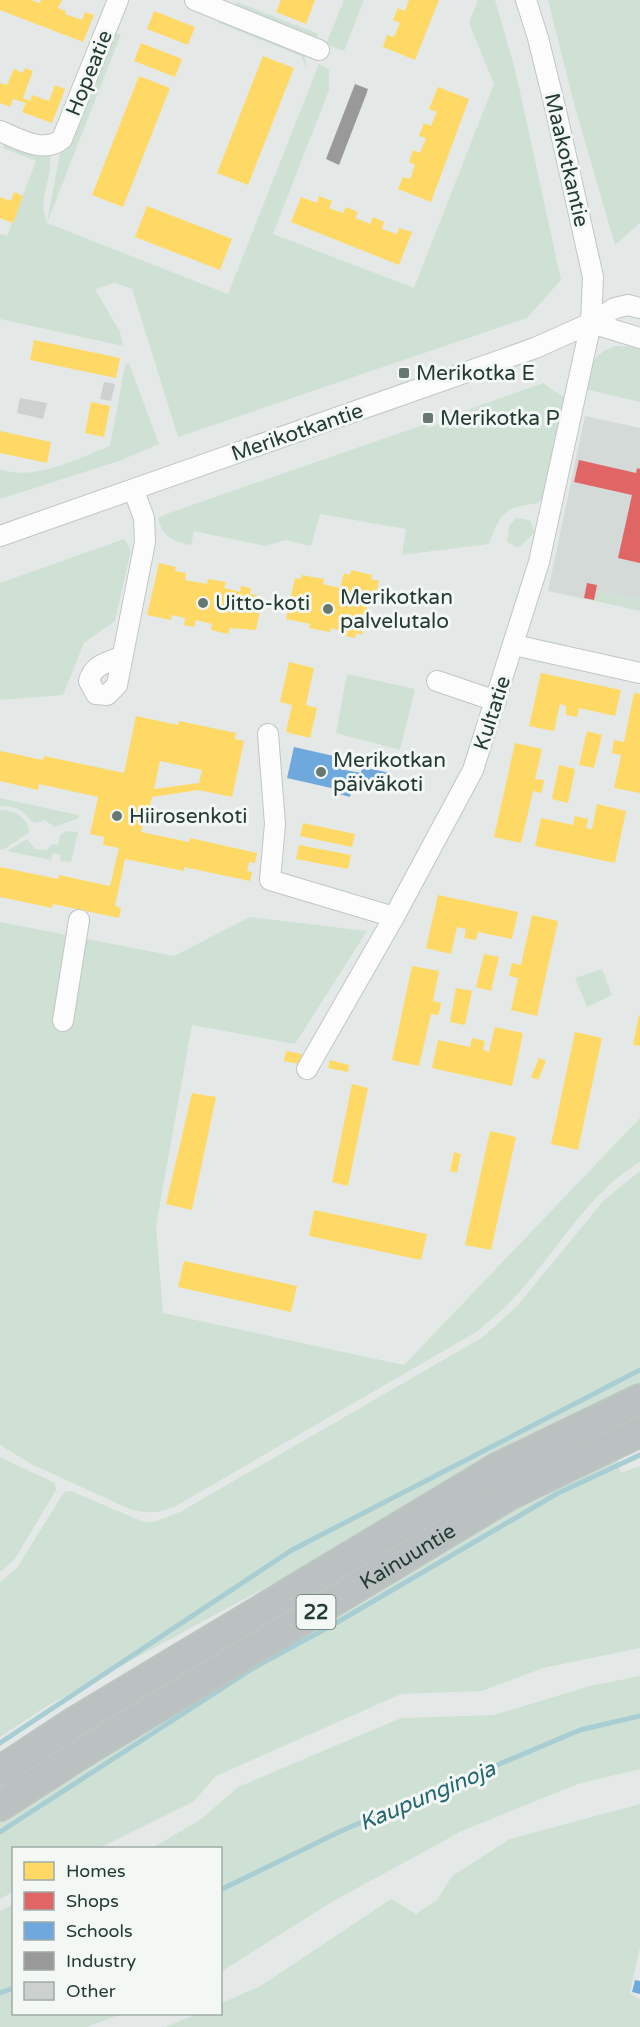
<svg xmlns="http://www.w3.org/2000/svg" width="640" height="2027" font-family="'Varela Round',sans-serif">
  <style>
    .built { fill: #d3dad7 }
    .green { fill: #cfe1d4 }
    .homes { fill: #ffd966; fill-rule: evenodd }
    .shops { fill: #e06666 }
    .schools { fill: #6fa8dc }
    .industry { fill: #999 }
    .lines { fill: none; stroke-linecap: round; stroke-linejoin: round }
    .stream { stroke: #a8ced4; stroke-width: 5 }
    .building { fill: #ccd0ce }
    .minor-casing { stroke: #c1c6c4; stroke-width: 22 }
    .highway-casing { stroke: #bdc5c2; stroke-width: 32 }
    .minor { stroke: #fbfcfb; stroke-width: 20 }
    .highway { stroke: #bbc1c0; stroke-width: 28 }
    .poi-dot { fill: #677873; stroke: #f3f8f5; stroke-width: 2 }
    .labels { text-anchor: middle; stroke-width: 6; stroke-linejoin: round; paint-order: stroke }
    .shield { fill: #f3f8f5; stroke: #62746e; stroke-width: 1.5 }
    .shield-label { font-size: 20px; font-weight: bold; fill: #243b34 }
    .street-label { font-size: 21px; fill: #243b34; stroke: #f3f8f5 }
    .poi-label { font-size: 21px; fill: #243b34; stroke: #f3f8f5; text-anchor: start }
    .water-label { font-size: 22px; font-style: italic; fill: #236672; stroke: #f3f8f5 }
  </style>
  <rect width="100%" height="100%" fill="#e4e9e7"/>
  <path class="built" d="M585 416 640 428V600L598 591 595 601 548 591Z"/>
  <path class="green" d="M344 0H364L344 51 326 44Z
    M478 0H495L515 69 561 280 527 318 178 437 132 289 115 283 95 289 120 332 123 346 0 319V234L7 236 36 161 3 148 6 141 50 155C53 177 37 200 47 222L60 154 72 134 112 34H121L47 223 228 294 319 64 329 70V90L273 234 414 288 494 84 469 23Z
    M548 0H640V223L615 245 576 111Z
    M237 2 319 34 316 38 235 6Z
    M221 20 304 53 307 69 301 56 219 23Z
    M615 346 640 347V402L585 389C590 365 591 355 615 346Z
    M129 363 159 444 119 461 0 499V469C34 482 78 458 110 446L125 365Z
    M543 383 565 398 546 493 538 503C503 508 501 512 489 544L402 555 406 529 320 514 311 546 285 540 265 546 194 531 191 545C173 542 162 536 158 518L169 513 426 424 428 428 440 423 439 420Z
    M516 518 530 520 535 532 521 546 516 547 507 542 509 526Z
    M124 539 131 550 115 621 84 643 63 695 0 700V583Z
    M597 591 640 600V611L595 601Z
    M347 674 415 689 400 750 336 733Z
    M0 798 78 815 79 818 55 827 44 820 37 823 31 821C23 809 15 806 0 806Z
    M0 810C15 809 27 818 30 832L3 850 0 849Z
    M67 831 78 832 71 862 60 861 61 855 53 853 51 860 7 851 27 839 35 849 47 850 52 844 58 845 60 835Z
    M250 917 367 931 295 1044 192 1025 156 1226 163 1313 404 1365 640 1118V1162C586 1194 555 1255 512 1300 502 1311 489 1321 478 1331L176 1506C160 1513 150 1514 132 1510L31 1464 0 1445V922L174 956Z
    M602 969 612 995 587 1007 575 978Z
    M640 1171V1385L47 1706 0 1737V1582L17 1568 64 1492 71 1491 144 1522H154L180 1512 483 1337 518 1305 604 1200Z
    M615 1453 621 1473 640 1466V1648L543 1668 482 1691 401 1694 216 1776 193 1802 99 1848H14L13 1892 0 1899V1814L460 1532Z
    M0 1457 55 1483 56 1490 15 1559 0 1572Z
    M640 1676V1769L578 1784 462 1831 330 1903 221 1972 220 1848H152L200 1820 238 1787 401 1718 494 1715 590 1686Z
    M640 1804V1947L630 1993 640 1999V2027H165L197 2014H220L221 2003 259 1987 391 1899 416 1914 437 1900 452 1876 510 1839Z
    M13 1904 14 2014H121L87 2027H0V1911Z"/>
  <path class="homes" d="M0 0H31L40 3 41 0H62L58 8 66 11 65 14 82 20 85 12 94 15 83 42 0 10Z
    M281 0H315L306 24 276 12Z
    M409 0H439L415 60 383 47 387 35 394 37 400 23 393 20 398 8 405 11Z
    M154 11 195 27 188 45 147 29Z
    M141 43 182 59 175 77 134 61Z
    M263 56 294 68 248 185 217 173Z
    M25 68 33 71 23 98 30 101 32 95 49 101 55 85 65 89 52 123 22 112 26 103 13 99 10 107 0 103V83L7 85 14 69 23 73Z
    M139 76 170 88 123 207 92 195Z
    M438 87 469 99 431 202 398 189 403 177 410 179 415 165 409 162 413 150 420 153 426 138 419 136 424 123 431 126 437 112 429 109Z
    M14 192 23 196 13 223 0 218V197L11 201Z
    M319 196 332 201 329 208 343 213 346 207 358 212 355 218 370 224 373 217 384 222 382 229 397 234 399 228 412 232 399 265 291 222 301 197 317 203Z
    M147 206 232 239 220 270 135 237Z
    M34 340 120 358 116 378 30 360Z
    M91 402 110 406 104 437 85 433Z
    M0 431 51 442 47 463 0 453Z
    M159 563 176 567 175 571 186 573 185 580 207 584 208 579 226 582 224 588 240 592 241 586 251 588 250 594 257 595 254 610 260 611 256 630 230 628 228 634 211 630 212 624 196 620 194 627 184 625 185 618 172 615 171 620 147 615Z
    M351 570 372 575 371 579 379 581 375 599 369 598 362 635 356 633 355 638 346 636 347 632 331 628 330 632 309 628 310 624 286 619 295 578 301 579 302 575 324 579 323 584 340 588 344 573 350 575Z
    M289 662 314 668 306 705 317 708 310 738 286 732 292 705 280 702Z
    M541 673 621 690 615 716 579 708 577 717 566 715V706L560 704 554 731 529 726Z
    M634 693 640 694V793L614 788 621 755 612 753 614 740 624 742Z
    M136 716 178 725 179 721 236 733 235 739 244 741 232 797 198 790 152 797 149 809 141 807 138 824 143 825 141 832 189 842 190 838 257 853 255 863 249 862 247 871 252 872 250 881 184 867V871L125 859 115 906 121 908 119 918 53 904 52 908 0 897V867L58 879 59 875 110 886 119 848 103 845 104 837 90 834 98 797 39 784 38 790 0 781V751L43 760 44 756 124 773ZM160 761 202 770 199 783 154 789Z
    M587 731 602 735 594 768 579 765Z
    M515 743 542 749 535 779 544 780 543 786 541 793 533 791 521 843 494 837Z
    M559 765 575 769 568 803 552 799Z
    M597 804 626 811 615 863 535 846 541 818 573 825 575 816 588 819 586 828 592 829Z
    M303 823 355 834 352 847 300 836Z
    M299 845 351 855 348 869 296 859Z
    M438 895 518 912 512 939 478 932 476 940 464 938 466 929 457 927 451 954 426 948Z
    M532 915 558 921 537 1016 511 1010 518 978 509 976 512 963 521 965Z
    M484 954 499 957 491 991 476 987Z
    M412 966 439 971 433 1001 441 1003 440 1009 438 1015 431 1014 419 1066 392 1060Z
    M456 988 472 991 465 1025 450 1022Z
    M639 1015H640V1046L633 1045Z
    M495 1027 523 1033 512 1086 432 1068 438 1040 470 1047 472 1038 485 1041 483 1050 489 1052Z
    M575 1032 602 1038 578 1150 551 1144Z
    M286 1051 302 1054 299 1064 284 1061Z
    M539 1058 546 1061 538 1080 531 1077Z
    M330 1060 349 1065 348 1072 328 1068Z
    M352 1084 368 1088 348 1186 332 1182Z
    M192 1093 216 1097 192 1210 166 1204Z
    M490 1131 516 1137 491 1250 465 1245Z
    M454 1152 461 1154 457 1173 450 1171Z
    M314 1210 427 1234 421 1260 309 1236Z
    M184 1261 297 1286 291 1312 178 1287Z"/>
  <path class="shops" d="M579 460 636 473 637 468 640 469V563L618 558 632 495 574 482Z
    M587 583 597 585 594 600 584 598Z"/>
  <path class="schools" d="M294 747 347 759 345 770 361 773 362 767 390 773 386 791 353 783 350 797 339 794 340 790 287 778Z
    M635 1980 640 1981V1994L632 1992Z"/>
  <path class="industry" d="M355 84 368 89 366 95 339 165 326 159Z"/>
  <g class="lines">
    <path class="stream" d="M0 1743 292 1550 640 1370
      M0 1832 255 1667 336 1623 558 1493 640 1455
      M220 1890 341 1831 580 1730 640 1716
      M0 1993 14 1988"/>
  </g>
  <path class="building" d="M104 382 115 384 111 401 100 399Z
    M20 398 47 403 43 419 17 413Z"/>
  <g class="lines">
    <defs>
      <path id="minor" d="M195 0 319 50
        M0 131C19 139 44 154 62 139L118 0
        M591 323 640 338
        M0 536 535 348 591 323 615 308 628 305 640 308
        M514 645 640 673
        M121 657C106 663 93 665 89 681L96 694 107 695 117 685 145 542 144 518 134 491
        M437 681 496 701
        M268 734 275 824 270 880 394 917
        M63 1021 79 920
        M307 1069 394 917 473 770 539 562 591 323 593 277 556 111 538 38 526 0"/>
      <g id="highway">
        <path d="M0 1771 71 1724 497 1468 640 1399"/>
        <path id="s1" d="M0 1806 87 1750 511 1494 640 1432"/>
      </g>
    </defs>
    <use href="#minor" class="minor-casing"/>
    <use href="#highway" class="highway-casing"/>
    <use href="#minor" class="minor"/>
    <use href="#highway" class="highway"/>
  </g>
  <g class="poi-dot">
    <rect x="398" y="367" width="12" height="12" rx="3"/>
    <rect x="422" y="412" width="12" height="12" rx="3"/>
    <circle cx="203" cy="603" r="6"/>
    <circle cx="328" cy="609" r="6"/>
    <circle cx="321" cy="772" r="6"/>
    <circle cx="117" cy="816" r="6"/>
  </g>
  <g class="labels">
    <rect class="shield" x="296.5" y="1595" width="39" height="34" rx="4.5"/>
    <g class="shield-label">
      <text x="316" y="1619">22</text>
    </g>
    <g class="street-label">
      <text transform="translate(89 73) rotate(-68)" y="7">Hopeatie</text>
      <text transform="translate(567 160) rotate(77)" y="7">Maakotkantie</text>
      <text transform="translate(297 432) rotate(-19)" y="7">Merikotkantie</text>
      <text transform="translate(492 713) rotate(-72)" y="7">Kultatie</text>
      <text dy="7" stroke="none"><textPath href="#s1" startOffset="478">Kainuuntie</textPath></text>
    </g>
    <g class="poi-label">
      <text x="416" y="380">Merikotka E</text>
      <text x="440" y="425">Merikotka P</text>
      <text x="340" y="604">Merikotkan<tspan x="340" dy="24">palvelutalo</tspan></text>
      <text x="215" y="610">Uitto-koti</text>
      <text x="333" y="767">Merikotkan<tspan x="333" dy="24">päiväkoti</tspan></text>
      <text x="129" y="823">Hiirosenkoti</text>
    </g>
    <g class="water-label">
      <text transform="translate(427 1795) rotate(-23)" y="8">Kaupunginoja</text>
    </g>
  </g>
  <rect x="12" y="1847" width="210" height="168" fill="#f3f8f5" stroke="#a0aca8" stroke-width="1.5"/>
  <rect x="24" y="1862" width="30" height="18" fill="#ffd966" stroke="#a0aca8" stroke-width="1.5"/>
  <text x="66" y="1877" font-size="18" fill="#243b34">Homes</text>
  <rect x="24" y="1892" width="30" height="18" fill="#e06666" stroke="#a0aca8" stroke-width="1.5"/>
  <text x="66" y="1907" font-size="18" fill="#243b34">Shops</text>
  <rect x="24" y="1922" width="30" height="18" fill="#6fa8dc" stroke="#a0aca8" stroke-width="1.5"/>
  <text x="66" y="1937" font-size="18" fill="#243b34">Schools</text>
  <rect x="24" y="1952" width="30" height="18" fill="#999999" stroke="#a0aca8" stroke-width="1.5"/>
  <text x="66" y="1967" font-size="18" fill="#243b34">Industry</text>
  <rect x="24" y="1982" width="30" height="18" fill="#ccd0ce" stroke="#a0aca8" stroke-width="1.5"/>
  <text x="66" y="1997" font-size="18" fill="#243b34">Other</text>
</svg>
